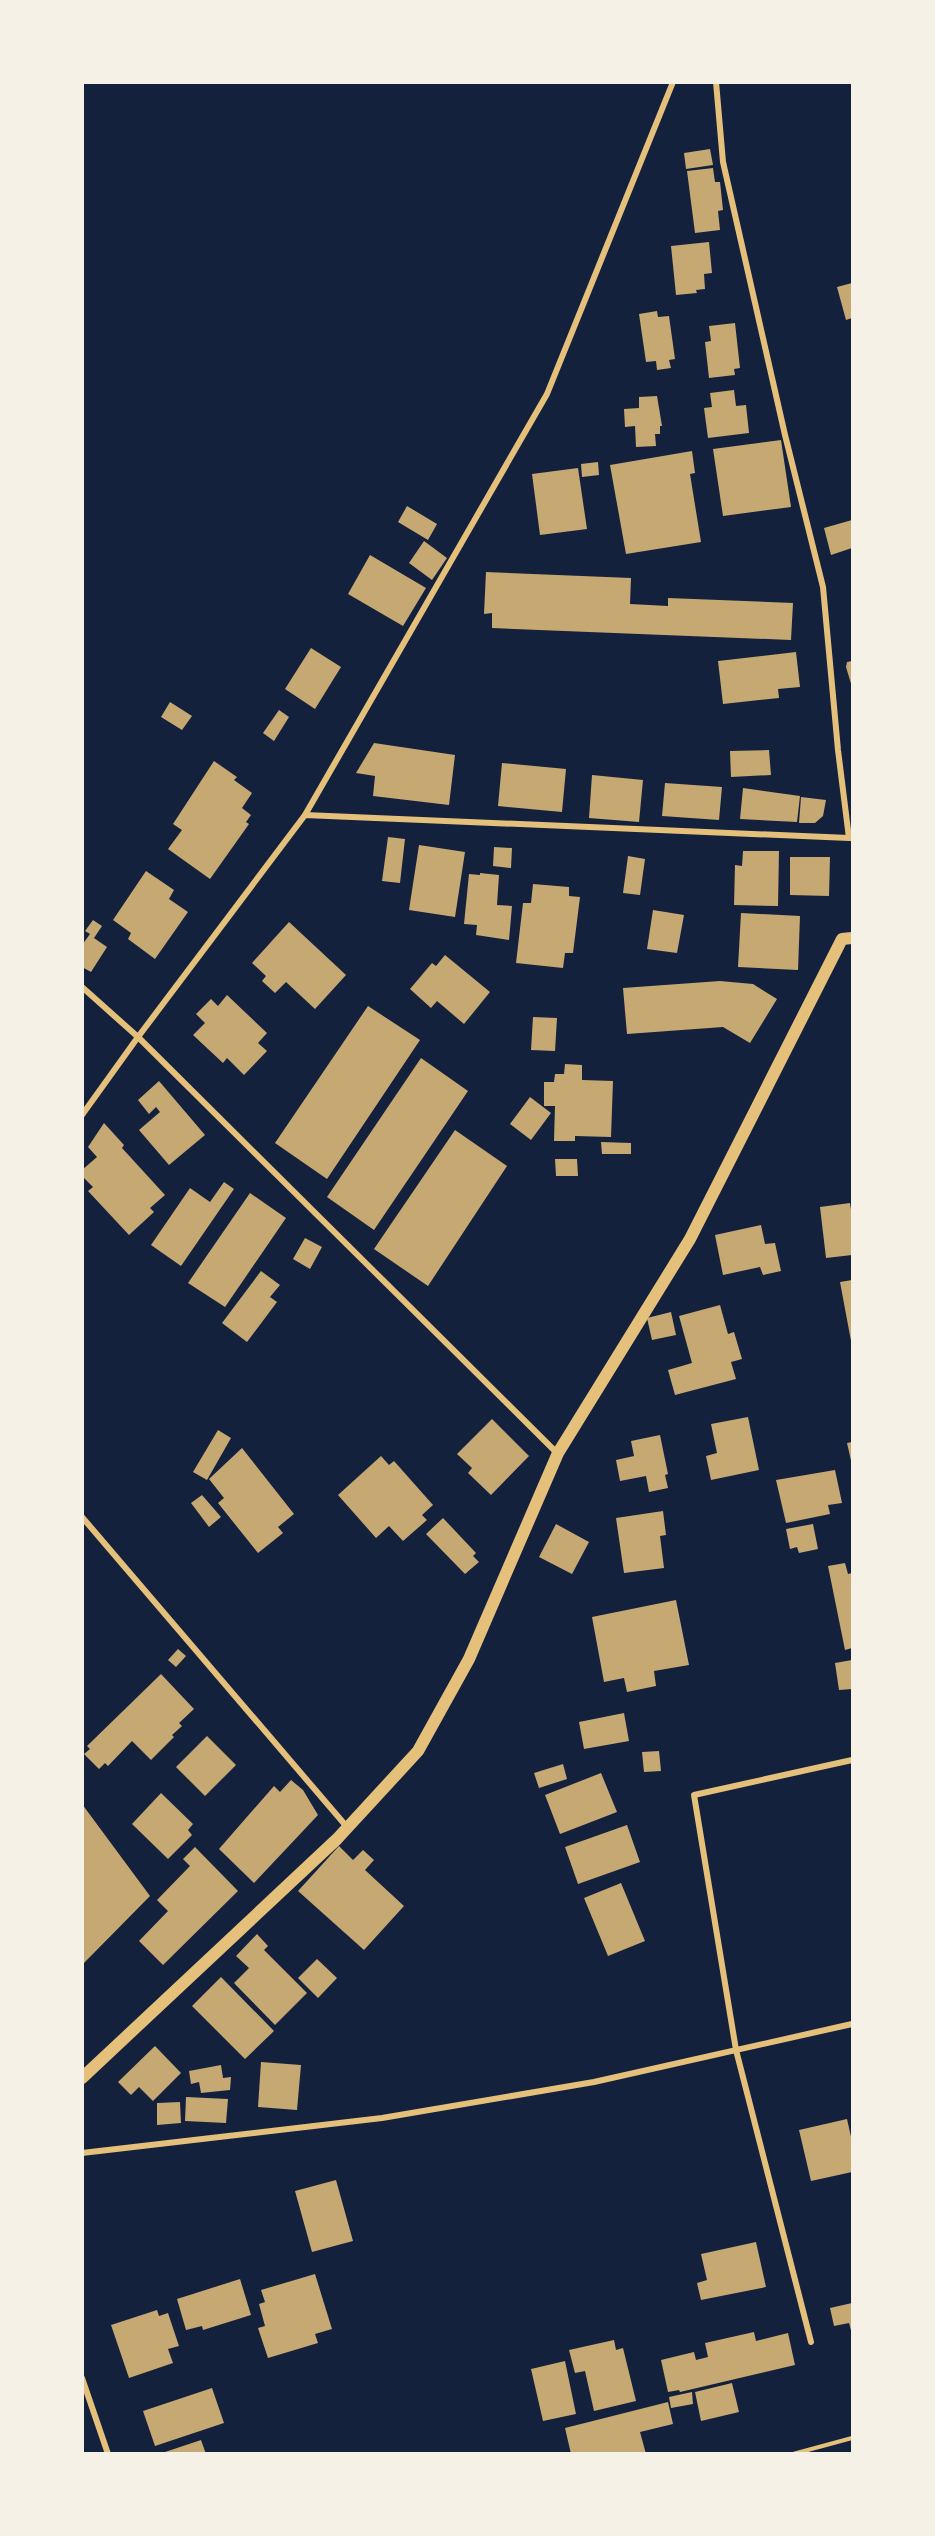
<svg xmlns="http://www.w3.org/2000/svg" width="935" height="2536" font-family="Montserrat,sans-serif">
  <style>
    .building { fill: #c6a872 }
    .lines { fill: none; stroke-linecap: round; stroke-linejoin: round }
    .path { stroke: #e5c07b; stroke-width: 4 }
    .minor { stroke: #e5c07b; stroke-width: 6 }
    .secondary { stroke: #e5c07b; stroke-width: 12 }
  </style>
  <rect width="100%" height="100%" fill="#14213d"/>
  <path class="building" d="M710 149 713 165 686 169 684 153Z
    M713 168 715 182H720L723 210 718 211 720 230 695 233 687 171Z
    M709 242 712 273 704 274 705 289 696 290 697 293 676 295 671 246Z
    M852 283V318L846 320 837 287Z
    M657 311 658 317 669 316 675 359 669 360 671 368 657 370 656 361 646 362 639 314Z
    M735 323 740 368 734 369 735 375 709 378 705 342 711 341 709 326Z
    M734 390 736 406 746 405 749 433 708 438 704 408 712 407 710 393Z
    M657 396 662 426H660V434H655L656 446 636 447 635 426 625 427 624 409 639 408V397Z
    M781 440 791 507 723 516 713 449Z
    M692 451 695 473 690 474 701 542 626 554 610 465Z
    M598 462 599 475 582 477 581 464Z
    M578 468 587 529 540 535 532 474Z
    M407 506 437 524 428 540 398 522Z
    M852 520V548L831 555 824 528Z
    M424 541 447 558 432 580 409 563Z
    M370 555 426 588 403 626 348 594Z
    M486 572 631 578 630 604 668 606V598L793 603 791 640 492 628V613L484 614Z
    M311 648 341 667 315 709 285 689Z
    M796 652 800 687 778 689 779 698 723 704 718 661Z
    M852 661V687L846 667 847 662Z
    M170 702 192 716 182 730 161 717Z
    M279 710 289 717 274 741 263 733Z
    M374 743 455 755 449 805 373 796 375 776 356 773Z
    M769 750 771 775 731 777 730 751Z
    M214 761 237 777 234 780 252 793 242 808 251 815 246 822 249 824 210 879 168 849 182 830 173 824Z
    M502 763 566 769 562 812 498 806Z
    M592 775 643 780 639 822 589 818Z
    M665 783 722 787 719 820 662 816Z
    M743 788 800 796 797 822 740 819Z
    M801 797 826 800 823 816 815 823H799Z
    M388 837 405 839 400 883 382 881Z
    M419 845 465 852 455 917 409 910Z
    M494 847 512 848 511 868 493 866Z
    M743 851H779L778 906 734 905 735 865 742 866Z
    M628 856 645 859 640 895 623 893Z
    M790 857H830L829 896 790 895Z
    M146 871 174 890 169 899 188 912 155 959 128 939 131 933 113 920Z
    M480 873 499 875 497 905 512 906 509 940 476 935 477 925 464 924 469 874 480 875Z
    M533 884 569 887V896L580 897 573 953H565L563 968 516 963 523 903H531Z
    M653 910 684 915 677 953 647 949Z
    M741 913 800 916 798 970 738 967Z
    M93 920 102 926 94 938 107 947 91 972 82 967V945L90 934 85 931Z
    M289 922 346 975 315 1009 286 982 275 993 262 981 266 976 252 963Z
    M445 955 490 992 464 1024 437 1001 431 1008 410 989 432 963 436 966Z
    M720 981 753 984 777 999 750 1043 723 1027 627 1034 623 988Z
    M227 995 267 1033 258 1043 267 1051 244 1075 227 1058 223 1063 193 1035 205 1023 196 1014 211 999 218 1006Z
    M368 1006 420 1040 327 1179 275 1143Z
    M533 1017 557 1018 555 1051 531 1050Z
    M421 1058 468 1091 374 1230 327 1197Z
    M565 1064 582 1065V1080L613 1081 611 1137 575 1136V1141H554L555 1106H544V1082H554L555 1074H564Z
    M159 1081 205 1135 169 1165 139 1130 160 1112 156 1107 149 1114 138 1100Z
    M530 1097 551 1113 531 1140 510 1124Z
    M104 1123 124 1145 122 1148 165 1195 150 1208 154 1212 129 1235 88 1191 93 1187 82 1176V1170L97 1157 88 1147Z
    M455 1130 507 1166 428 1286 374 1249Z
    M601 1142 631 1143V1154H602Z
    M555 1159H577L578 1176H556Z
    M224 1182 234 1189 181 1266 151 1245 190 1188 210 1202Z
    M250 1193 286 1218 225 1307 188 1283Z
    M850 1203 852 1216V1255L826 1258 820 1207Z
    M761 1225 765 1244 775 1243 781 1271 763 1275 760 1267 723 1275 715 1235Z
    M305 1238 322 1247 310 1269 293 1259Z
    M261 1271 280 1285 270 1297 277 1302 247 1342 222 1323Z
    M852 1280V1341H851L840 1282Z
    M720 1305 728 1334 734 1332 742 1359 731 1362 736 1379 675 1395 668 1370 692 1363 679 1316Z
    M671 1312 676 1335 652 1340 647 1318Z
    M748 1417 759 1470 711 1480 706 1456 717 1453 711 1424Z
    M492 1419 529 1456 491 1495 468 1473 472 1468 457 1454Z
    M218 1430 231 1438 207 1480 193 1472Z
    M660 1435 668 1474 665 1475 668 1488 649 1492 646 1476 620 1481 616 1460 634 1456 631 1441Z
    M852 1442V1465L847 1443Z
    M242 1448 294 1514 278 1527 283 1533 258 1553 218 1503 224 1498 209 1479Z
    M381 1456 389 1465 394 1461 433 1505 422 1515 427 1520 403 1541 389 1526 376 1538 338 1495Z
    M835 1470 842 1503 828 1505 830 1514 786 1523 776 1480Z
    M202 1495 221 1517 209 1527 191 1503Z
    M663 1511 666 1535 660 1536 664 1568 624 1573 616 1518Z
    M443 1518 476 1553 473 1556 479 1562 465 1574 426 1534Z
    M556 1524 589 1542 572 1574 539 1557Z
    M813 1524 818 1549 799 1553 797 1547 790 1549 786 1529Z
    M845 1563 848 1574 852 1573V1648L845 1650 828 1566Z
    M676 1600 689 1665 654 1671 656 1686 627 1692 624 1678 604 1682 592 1617Z
    M178 1649 186 1656 176 1667 168 1660Z
    M852 1660V1689L839 1690 835 1663Z
    M161 1674 194 1709 179 1723 182 1726 172 1735 174 1737 151 1760 132 1741 108 1766 105 1763 99 1769 84 1754 90 1749 87 1746Z
    M624 1713 629 1741 584 1749 579 1722Z
    M207 1736 236 1765 205 1796 176 1767Z
    M659 1751 661 1771 644 1772 642 1752Z
    M563 1764 567 1779 539 1788 534 1773Z
    M601 1773 617 1812 560 1834 545 1795Z
    M291 1780 303 1790 318 1815 254 1883 219 1849 274 1786 280 1792Z
    M161 1793 193 1824 188 1830 192 1835 168 1859 132 1824Z
    M82 1804 150 1896 82 1965Z
    M627 1825 640 1862 578 1884 565 1847Z
    M339 1846 353 1860 363 1850 374 1860 365 1870 404 1906 364 1950 298 1891Z
    M195 1847 238 1891 163 1965 139 1941 168 1911 157 1900 190 1866 183 1859Z
    M621 1883 645 1941 608 1956 584 1898Z
    M257 1934 268 1946 264 1950 307 1993 275 2025 234 1983 249 1968 236 1956Z
    M317 1959 337 1978 318 1998 298 1978Z
    M221 1977 274 2031 245 2059 192 2006Z
    M155 2046 181 2073 153 2101 139 2087 131 2095 118 2082Z
    M261 2062 301 2065 297 2110 258 2107Z
    M221 2065 223 2078 231 2077 230 2090 201 2093 199 2082 191 2084 189 2071Z
    M186 2097 228 2099 226 2123 185 2121Z
    M180 2102 181 2123 157 2125V2103Z
    M847 2119 852 2141V2172L811 2181 799 2130Z
    M336 2180 353 2241 312 2252 295 2191Z
    M756 2242 766 2287 701 2300 697 2283 707 2280 701 2254Z
    M315 2274 332 2329 315 2334 318 2343 268 2358 258 2328 265 2326 259 2304 265 2302 261 2290Z
    M240 2279 251 2315 203 2330 202 2326 186 2330 177 2299Z
    M852 2303V2334L849 2323 834 2326 830 2308Z
    M157 2310 159 2316 168 2313 179 2346 168 2349 173 2363 129 2378 111 2325Z
    M754 2332 756 2341 788 2333 795 2365 680 2392 679 2390 668 2392 661 2360 694 2352 696 2360 708 2357 705 2343Z
    M614 2340 616 2350 623 2348 636 2401 594 2411 585 2371 575 2373 569 2350Z
    M565 2361 576 2414 543 2421 531 2369Z
    M732 2383 739 2412 701 2421 695 2392Z
    M212 2388 224 2423 155 2446 143 2411Z
    M692 2392 693 2404 671 2408 669 2397Z
    M668 2402 673 2424 640 2432 646 2454H571L565 2428Z
    M201 2440 206 2454H162V2453Z"/>
  <g class="lines">
    <path class="path" d="M793 2454 852 2438"/>
    <path class="minor" d="M716 82 723 162 785 435 823 587 838 750 849 838H852
      M305 815 849 838
      M82 987 138 1037 557 1453
      M82 1115 138 1037 305 815 547 394 673 82
      M82 1517 347 1827
      M82 2153 382 2118 594 2082 852 2024
      M811 2342 736 2050 694 1795 852 1760
      M82 2378 108 2454"/>
    <path class="secondary" d="M82 2078 337 1839 418 1751 469 1659 558 1453 690 1239 842 939 852 938"/>
  </g>
  <rect width="935" height="2536" fill="none" stroke="#f6f1e7" stroke-width="168"/>
</svg>
